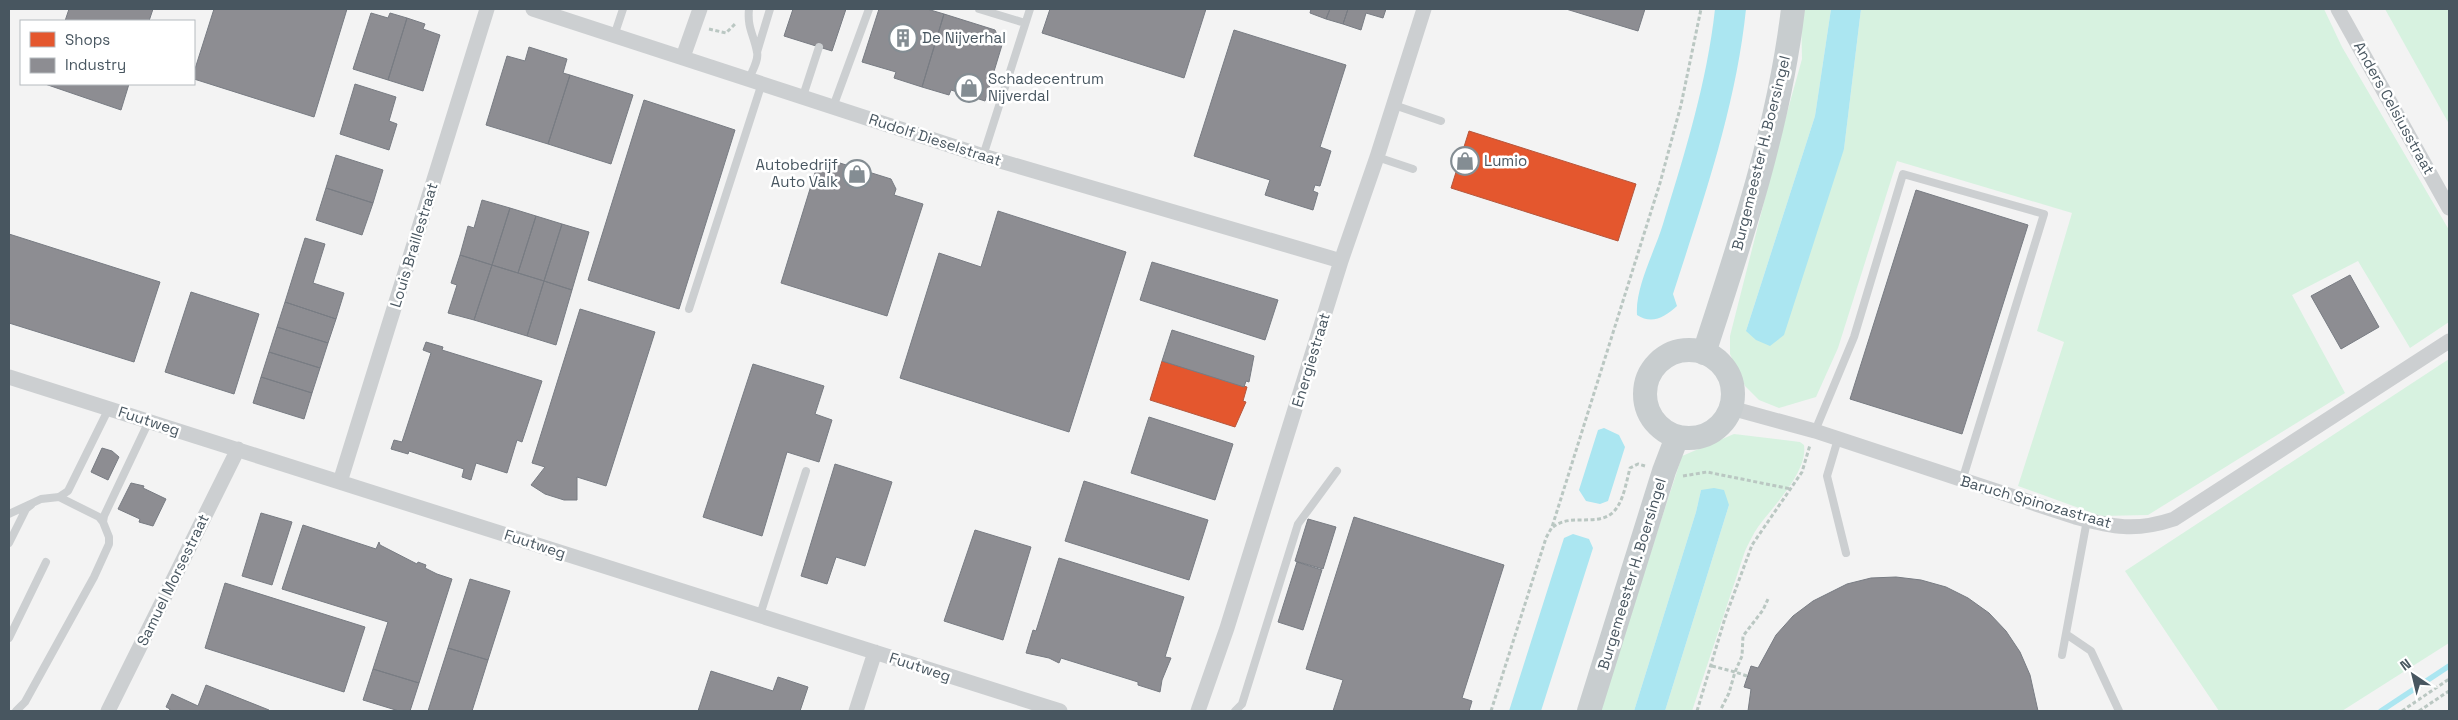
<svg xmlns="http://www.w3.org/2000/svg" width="2458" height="720" font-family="'Space Grotesk',sans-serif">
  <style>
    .green { fill: #d7f2e0 }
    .water { fill: #abe6f1 }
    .shops { fill: #e4572e; stroke: #b5573d }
    .industry { fill: #8d8d92; stroke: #787c83 }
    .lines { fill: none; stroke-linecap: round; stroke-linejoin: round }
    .stream { stroke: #abe6f1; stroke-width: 5.5 }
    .path { stroke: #bac7c2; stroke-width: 3; stroke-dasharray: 4 2.5; stroke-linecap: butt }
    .lane { stroke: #cccfd1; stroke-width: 8 }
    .street { stroke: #cccfd1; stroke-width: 15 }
    .primary { stroke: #c8cdcf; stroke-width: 24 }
    .labels { text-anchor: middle; stroke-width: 5; stroke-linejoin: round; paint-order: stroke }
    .poi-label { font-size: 15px; fill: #485660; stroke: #fff; text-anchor: start }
    .street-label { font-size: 15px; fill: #485660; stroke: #fff }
  </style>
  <rect width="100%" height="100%" fill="#f3f3f3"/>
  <path class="green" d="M1801 9H1831L1815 116 1746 331 1844 149 1861 9H2324L2342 47 2449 230V322L2410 348 2358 261 2292 295 2345 393 2148 515 2101 516 2018 486 2064 342 2037 331 2072 213 1897 161 1838 348 1816 397 1779 408 1759 400 1745 386 1730 354V336L1782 131 1802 59Z
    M2385 9H2449V124Z
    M2449 359V643L2342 711H2219L2125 571Z
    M1734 434 1800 442 1804 445C1808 472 1773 506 1758 527 1753 534 1749 543 1745 551L1692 711H1665L1729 505 1701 490 1696 512 1634 711H1599L1682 456Z"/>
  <path class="water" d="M1715 9H1746C1736 107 1703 201 1673 294L1677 306C1665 317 1652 325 1637 315 1635 287 1655 251 1663 224 1685 153 1707 82 1715 9Z
    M1831 9H1861L1844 149 1784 335 1770 346 1756 340 1746 331 1815 116Z
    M1604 428 1619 435 1625 447 1608 501 1600 504 1586 501 1579 490 1598 430Z
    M1714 488 1724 490 1729 505 1665 711H1634L1696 512 1701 490Z
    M1573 534 1589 539 1593 548 1541 711H1509L1564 538Z"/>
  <path class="shops" d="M1469 131 1636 184 1618 241 1451 188Z
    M1162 361 1247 387 1243 401 1246 402 1235 427 1150 400Z"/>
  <path class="industry" d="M69 9H153L149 21H65Z
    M214 9H347L314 117 194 79V72Z
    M793 9H846L832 51 784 36Z
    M879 9H927L944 14 922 87 894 78 896 72 862 62Z
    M1050 9H1206L1184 78 1042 33Z
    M1311 9H1330L1326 19 1310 13Z
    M1330 9H1348L1343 24 1326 19Z
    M1348 9H1386L1383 18 1366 13 1361 30 1343 24Z
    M1566 9H1645L1638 31Z
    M371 13 388 18 390 13 407 18 388 80 353 69Z
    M944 14 995 30 1002 45 985 101 951 90 949 95 922 87Z
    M407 18 425 24 423 29 440 35 423 91 388 80Z
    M1234 30 1346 65 1320 147 1331 151 1320 186 1315 185 1313 191 1318 193 1313 210 1265 195 1270 180 1194 156Z
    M529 47 567 59 563 73 570 75 548 144 486 125 507 56 525 61Z
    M570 75 633 95 611 164 548 144Z
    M45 84H129L121 110Z
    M355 84 396 97 389 121 397 124 389 150 340 134Z
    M644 100 735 130 679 309 588 280Z
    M336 155 383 170 373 203 326 188Z
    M827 159 891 179 896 189 894 195 923 204 887 316 781 283 818 163Z
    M326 188 373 203 362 235 316 220Z
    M1916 190 2028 225 1962 434 1850 399Z
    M482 200 510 208 492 265 460 255 468 226 474 228Z
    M510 208 536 216 518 273 492 265Z
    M998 211 1126 252 1069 432 900 378 939 253 981 267Z
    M536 216 562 224 544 281 518 273Z
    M562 224 589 232 572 290 544 281Z
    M9 234 160 282 134 362 9 323Z
    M305 238 325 244 313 283 344 293 336 319 285 302Z
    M460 255 492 265 474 320 448 313 457 285 451 283Z
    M1152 262 1278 300 1265 340 1140 300Z
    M492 265 544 281 527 336 474 320Z
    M2350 275 2379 327 2341 349 2311 296Z
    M544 281 572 290 556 345 527 336Z
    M191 292 259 314 234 394 165 372Z
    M285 302 336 319 328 343 277 327Z
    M580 309 655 332 606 486 577 477V500H564L545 494 531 485 545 467 532 463Z
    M277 327 328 343 320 368 269 352Z
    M1172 330 1254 356 1249 382 1246 381 1244 387 1162 361Z
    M426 342 443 347 442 350 542 381 522 442 517 440 507 473 476 463 471 480 462 477 464 469 409 451 408 454 391 449 394 440 402 442 431 353 423 350Z
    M269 352 320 368 312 393 261 377Z
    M753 364 824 386 815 414 832 420 819 462 787 452 762 536 703 517Z
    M261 377 312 393 304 419 253 403Z
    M1149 417 1233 444 1215 500 1131 473Z
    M102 448 112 451 119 457 108 480 91 472Z
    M835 464 892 482 865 566 836 557 827 584 801 576Z
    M1084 481 1208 520 1189 580 1065 541Z
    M131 483 144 486 143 488 166 499 153 526 139 522 140 519 118 509Z
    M261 513 292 522 272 585 242 576Z
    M1354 517 1504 565 1462 698 1472 701 1469 711H1333L1343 680 1306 669Z
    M1308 519 1336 527 1323 569 1295 561Z
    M303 525 376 549 379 542 380 545 417 564 418 562 426 565 425 568 437 574 452 579 419 683 373 669 388 622 282 589Z
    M975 530 1031 547 1003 640 944 621Z
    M1059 558 1184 597 1165 657 1171 658 1162 680 1160 692 1138 685V682L1061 658 1059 663 1049 658 1026 653 1033 630 1036 631Z
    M1297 562 1322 570 1303 630 1278 622Z
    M1896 577 1921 580 1946 587 1968 598 1989 613 2006 631 2020 652 2030 675 2038 711H1748L1751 689 1744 687 1751 666 1758 668 1776 635 1793 616 1813 601 1847 584 1871 578Z
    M470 579 510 591 488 660 448 648Z
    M225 583 365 627 344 692 205 648Z
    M448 648 488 660 472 711H428Z
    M373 669 419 683 410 711H399L363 700Z
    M711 671 773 691 778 677 808 687 800 711H698Z
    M206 685 269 710 268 711H169L170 709 166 707 172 694 198 706Z"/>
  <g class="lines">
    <path class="stream" d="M2381 711 2449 666"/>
    <path class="path" d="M709 29 726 33 735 24
      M1683 476 1707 472 1791 489
      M1553 527C1573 511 1603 531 1618 506 1624 496 1627 480 1630 468L1638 464 1645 466
      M1712 666 1735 672 1729 693 1720 711
      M1747 676 1735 672 1742 656 1743 636 1763 610 1768 599
      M1491 711 1546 538 1552 527 1660 183 1681 105 1701 9
      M1697 711 1725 618 1752 545 1802 472 1810 445
      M2402 711 2449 679
      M2419 711 2449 691"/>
    <path class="lane" d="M979 9 1025 23
      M614 36 623 9
      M757 52 770 9
      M749 79C752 71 759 60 757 52 754 35 747 28 749 9
      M803 96 819 47
      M1394 105 1441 121
      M833 107 869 9
      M983 156 1030 9
      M1377 157 1413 169
      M689 309 762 83
      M1815 431 1854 337 1903 174 2044 214 1962 481
      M1838 439 1827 476 1846 553
      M59 497 99 517 103 522
      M9 514 41 499 59 497 68 491 109 408
      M9 543 26 509 31 505
      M760 615 806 471
      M2066 634 2091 651 2119 711
      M9 638 46 562
      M2062 655 2087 520
      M16 711 25 702 94 577 109 544V537L103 522 104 516 149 421
      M1235 711 1242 704 1298 524 1337 471"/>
    <path class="street" d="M533 9 983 156 1341 261
      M2338 9 2449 208
      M683 57 700 9
      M9 377 1060 711
      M1731 408 1815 431 2075 517C2113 527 2135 532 2174 519L2449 341
      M340 482 487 9
      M108 711 238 449
      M856 711 875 652
      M1198 711 1227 628 1341 261 1377 157 1424 9"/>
    <path class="primary" d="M1645 394a44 44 0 1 1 88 0a44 44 0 1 1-88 0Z
      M1704 353C1741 240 1779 127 1793 9
      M1589 711 1664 471 1677 437"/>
  </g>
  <defs>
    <symbol id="building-ring" viewBox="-11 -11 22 22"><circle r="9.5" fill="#fff" stroke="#848d93" stroke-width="1.5"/><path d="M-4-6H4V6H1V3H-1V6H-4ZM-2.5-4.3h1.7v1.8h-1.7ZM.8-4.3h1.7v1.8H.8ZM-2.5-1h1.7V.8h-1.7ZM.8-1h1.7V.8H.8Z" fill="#848d93"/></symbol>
    <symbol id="shop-ring" viewBox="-11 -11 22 22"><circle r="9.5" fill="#fff" stroke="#848d93" stroke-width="1.5"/><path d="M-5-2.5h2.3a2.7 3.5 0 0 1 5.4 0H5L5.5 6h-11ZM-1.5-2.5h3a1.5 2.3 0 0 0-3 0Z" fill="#848d93"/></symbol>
  </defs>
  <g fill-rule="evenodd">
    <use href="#building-ring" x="887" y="22" width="32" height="32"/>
    <use href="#shop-ring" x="953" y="72" width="32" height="32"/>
    <use href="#shop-ring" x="1449" y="145" width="32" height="32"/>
    <use href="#shop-ring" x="841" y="158" width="32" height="32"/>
  </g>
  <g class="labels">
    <g class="poi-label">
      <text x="922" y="43">De Nijverhal</text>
      <text x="988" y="84">Schadecentrum<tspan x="988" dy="17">Nijverdal</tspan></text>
      <text x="1484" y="166">Lumio</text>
      <text x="838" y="170" text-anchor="end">Autobedrijf<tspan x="838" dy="17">Auto Valk</tspan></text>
    </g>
    <g class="street-label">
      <text transform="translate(2394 108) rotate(61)" y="5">Anders Celsiusstraat</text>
      <text transform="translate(935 140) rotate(18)" y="5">Rudolf Dieselstraat</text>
      <text transform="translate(1761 153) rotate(-76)" y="5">Burgemeester H. Boersingel</text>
      <text transform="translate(414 245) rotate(-73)" y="5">Louis Braillestraat</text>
      <text transform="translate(1311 360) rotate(-73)" y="5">Energiestraat</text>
      <text transform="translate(149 421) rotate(18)" y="5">Fuutweg</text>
      <text transform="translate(2036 502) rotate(16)" y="5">Baruch Spinozastraat</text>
      <text transform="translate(535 544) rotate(18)" y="5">Fuutweg</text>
      <text transform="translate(1632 574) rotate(-73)" y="5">Burgemeester H. Boersingel</text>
      <text transform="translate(173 580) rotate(-64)" y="5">Samuel Morsestraat</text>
      <text transform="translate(920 667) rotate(18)" y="5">Fuutweg</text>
    </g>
  </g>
  <rect width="2458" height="720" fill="none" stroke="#485660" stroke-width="20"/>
  <rect x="20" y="20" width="175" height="65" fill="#ffffff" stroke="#b6bbbf"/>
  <rect x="30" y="32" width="25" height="15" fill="#e4572e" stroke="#b6bbbf"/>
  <text x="65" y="45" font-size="15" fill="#485660">Shops</text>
  <rect x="30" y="58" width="25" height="15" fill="#8d8d92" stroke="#b6bbbf"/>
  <text x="65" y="70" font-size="15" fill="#485660">Industry</text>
  <g transform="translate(2413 675) rotate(325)" stroke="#ffffff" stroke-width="4" paint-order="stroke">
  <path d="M0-4L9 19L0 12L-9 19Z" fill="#485660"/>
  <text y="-8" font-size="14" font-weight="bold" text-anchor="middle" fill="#485660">N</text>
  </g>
</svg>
